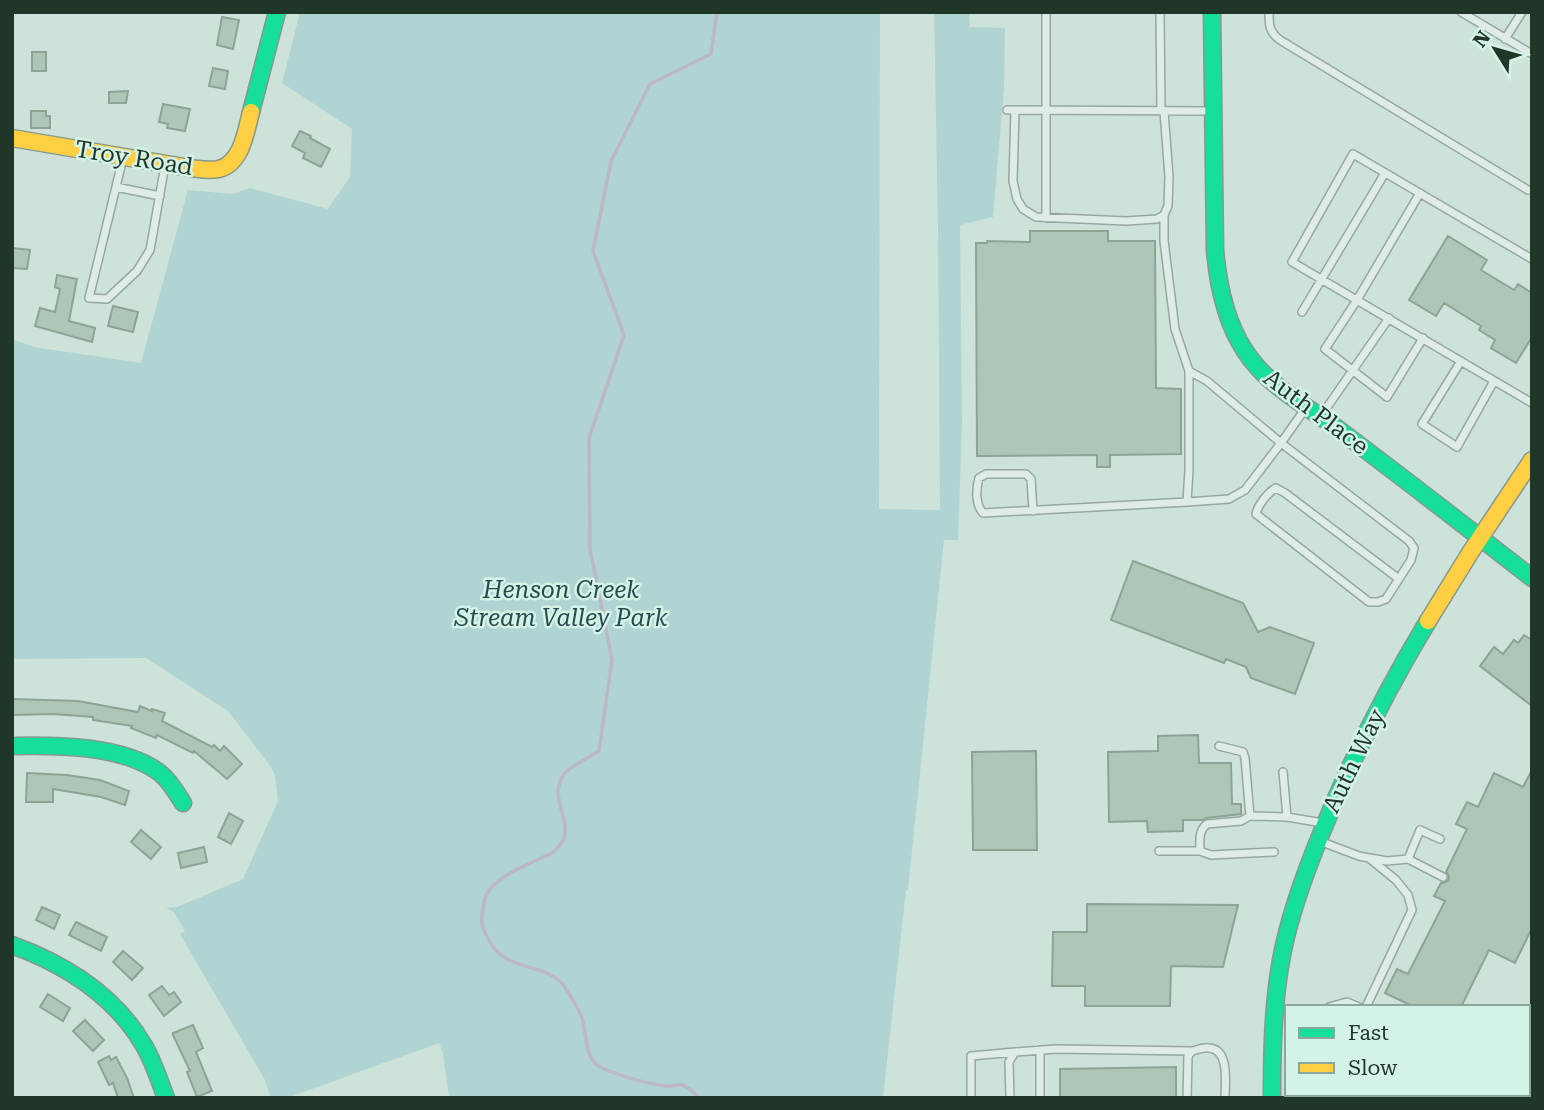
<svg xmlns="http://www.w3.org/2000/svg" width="1544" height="1110" font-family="'Roboto Serif',serif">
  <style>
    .green { fill: #b0d4d1 }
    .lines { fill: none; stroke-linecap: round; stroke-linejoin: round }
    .stream { stroke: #bcb8c7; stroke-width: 3.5 }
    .building { fill: #aec6b8; stroke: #8da396; stroke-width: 2 }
    .lane-casing { stroke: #96a89f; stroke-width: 10 }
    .fast-casing { stroke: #86988f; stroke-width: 19 }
    .slow-casing { stroke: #86988f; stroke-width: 19 }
    .lane { stroke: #deebe6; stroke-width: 7 }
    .fast { stroke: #16e098; stroke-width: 16 }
    .slow { stroke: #ffcf43; stroke-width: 16 }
    .labels { text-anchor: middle; stroke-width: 5; stroke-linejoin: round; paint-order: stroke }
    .street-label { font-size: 24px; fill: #1f3628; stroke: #d4f3e7 }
    .park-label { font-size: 24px; font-style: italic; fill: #274b51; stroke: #d4f3e7 }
  </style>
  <rect width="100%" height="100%" fill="#cde3da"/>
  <path class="green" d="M300 12H880L879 509 940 510 938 226 934 12H969L970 27 1005 28 1004 88 993 217 960 225 962 423 958 540H944L908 890H906L883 1098H449L443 1053 439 1043 287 1098H271L265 1080 180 934 185 931 174 912 166 908 177 907 243 879 278 801 275 775 271 767 228 711 146 658 12 659V339L34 347 141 363 188 190 233 194 250 188 328 209 350 177 352 129 282 83Z"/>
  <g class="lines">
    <path class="stream" d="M699 1098C695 1093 688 1087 682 1085 677 1084 671 1087 666 1086 650 1085 619 1075 604 1069 583 1060 588 1037 582 1018 578 1008 570 995 564 986 547 962 505 973 489 940 484 931 481 926 482 915 483 907 484 897 489 890 502 875 522 867 539 859 543 857 549 855 553 852 584 828 544 802 564 774 570 766 590 757 599 751L612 660 590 549 589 438 624 335 593 251 611 161 650 84 711 54 717 12"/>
  </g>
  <path class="building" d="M222 17 239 20 233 49 217 45Z
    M32 52H46V71H32Z
    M213 68 228 71 225 89 209 86Z
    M128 91 126 103H109V92Z
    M163 104 190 109 185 131 167 128 168 124 159 122Z
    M31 111H46V116H50V128H31Z
    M300 131 311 136 310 138 330 149 321 167 303 158 305 153 292 146Z
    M1030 231H1108V241H1155L1156 388 1181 389V454L1110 455V467H1097V455L977 456 976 243H987V241L1030 242Z
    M1448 236 1487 260 1481 270 1514 290 1518 284 1532 293V337L1516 363 1491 348 1495 340 1479 330 1481 326 1444 303 1436 316 1409 300Z
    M12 248 30 250 27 269 12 268Z
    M57 275 77 279 69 321 95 328 92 342 35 326 40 308 55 312 60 289 55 287Z
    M113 306 138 312 133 332 108 326Z
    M1133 561 1243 603 1258 632 1270 627 1314 643 1295 694 1251 678 1246 667 1226 659 1224 663 1111 620Z
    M1524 635 1532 640V706L1480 666 1494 647 1503 654 1514 640 1518 643Z
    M12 699 78 701 138 712 140 706 152 711V709L165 713 162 721 212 747 214 745 220 751 224 746 242 764 227 779 194 751 193 753 157 735 156 738 131 728 132 726 93 720V717L53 714 12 715Z
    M1198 735 1199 763H1231L1232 804H1241V814L1206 818 1203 820H1183V831L1148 832 1147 821 1109 822 1108 752 1158 751V736Z
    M1036 751 1037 850H973L972 752Z
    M1532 770V928L1515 963 1489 950 1461 1007H1414L1385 993 1397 969 1408 974 1445 901 1434 896 1441 883 1446 882 1449 879 1448 874 1446 872 1467 829 1456 824 1467 802 1478 807 1494 773 1523 787Z
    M27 773 67 775 100 780 129 791 125 805 101 797 53 789V802H26Z
    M229 813 243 821 231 844 218 837Z
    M141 830 161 847 151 859 131 842Z
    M204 847 207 862 181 868 178 853Z
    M1087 904 1238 905 1223 967 1171 966 1170 1006H1085V986H1052L1053 932H1087Z
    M42 907 60 915 54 929 36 920Z
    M76 922 107 937 101 951 69 935Z
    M123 951 143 968 132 980 113 962Z
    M162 986 169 995 174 992 181 1002 164 1016 149 995Z
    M48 994 70 1008 63 1021 40 1007Z
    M85 1020 104 1040 93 1051 73 1031Z
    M193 1025 203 1048 196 1052 212 1091 197 1097 187 1072 190 1071 173 1035V1033Z
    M109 1056 111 1060 116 1057 127 1078 134 1098H118L113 1083 109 1085 98 1062Z
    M1176 1067V1098H1060V1069Z"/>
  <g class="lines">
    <defs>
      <path id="lane" d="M1160 12 1161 111
        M1269 12C1269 25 1269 32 1280 40L1528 190
        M1461 12 1532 54
        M1505 39 1522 12
        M1007 110 1212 111
        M1015 110 1013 181 1017 199 1023 209 1036 217 1126 221 1157 219 1164 215 1168 206 1169 177 1164 111
        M123 158 89 298 107 299 137 271 150 250 165 165
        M116 187 160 196
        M1420 193 1357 300 1325 349 1387 397 1423 338
        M1046 218V12
        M1532 259 1353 154 1292 262 1532 403
        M1302 312 1385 173
        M1461 361 1422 424 1457 447 1494 381
        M1305 409 1281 443 1409 541 1414 548 1411 560 1386 599 1378 602H1369L1256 514C1258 505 1268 492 1276 488L1285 493 1399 579
        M1321 416 1389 318
        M1187 502 1229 499 1245 490 1281 443 1207 381 1189 371
        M1033 511 1031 479 1026 474H986L979 478C976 489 975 504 983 513L1187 502 1189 470V371L1175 329 1164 241V215
        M1219 746 1243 752 1245 758 1250 816 1287 817
        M1283 772 1287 817 1323 823
        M1322 842 1359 856 1369 858 1396 880 1408 895 1412 910 1366 1007
        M1159 851H1200C1200 841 1198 831 1207 824L1241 821 1250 816
        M1200 851 1211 855 1274 852
        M1370 858 1387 861 1408 859 1443 877
        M1408 859 1420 830 1440 839
        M1329 1007 1347 1002 1359 1007
        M1528 1018 1532 1017
        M1040 1050V1098
        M971 1098V1056L1015 1052
        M1010 1098 1009 1062 1015 1052 1056 1049 1192 1051
        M1187 1098 1188 1056 1192 1051C1197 1050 1204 1047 1209 1048 1230 1049 1225 1084 1225 1098
        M1306 1098 1307 1094
        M1530 1098 1532 1094"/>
      <path id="fast" d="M1212 12 1215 250C1218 285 1225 321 1245 351 1268 387 1309 407 1342 432 1406 480 1469 529 1532 578
        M251 112 277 12
        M12 746C55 745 124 745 160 773 170 781 176 792 183 803
        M12 945C64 964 114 995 143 1044 153 1060 159 1080 166 1098
        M1272 1098C1272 1050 1273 1002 1282 955 1290 913 1305 873 1321 834 1351 760 1387 689 1428 621"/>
      <path id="slow" d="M12 138 190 168C199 169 209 171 219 169 242 163 246 131 251 112
        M1428 621 1470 553 1532 460"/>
    </defs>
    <use href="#lane" class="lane-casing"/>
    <use href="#fast" class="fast-casing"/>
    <use href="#slow" class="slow-casing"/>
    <use href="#lane" class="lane"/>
    <use href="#fast" class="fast"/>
    <use href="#slow" class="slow"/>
  </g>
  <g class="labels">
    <g class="street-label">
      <text transform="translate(134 158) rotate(9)" y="8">Troy Road</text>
      <text transform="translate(1316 412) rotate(37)" y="8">Auth Place</text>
      <text transform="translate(1354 761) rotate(-64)" y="8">Auth Way</text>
    </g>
    <g class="park-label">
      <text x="561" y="598">Henson Creek<tspan x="561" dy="28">Stream Valley Park</tspan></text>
    </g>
  </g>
  <rect width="1544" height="1110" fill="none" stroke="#1f3628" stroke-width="28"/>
  <rect x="1285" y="1005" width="245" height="91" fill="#d4f3e7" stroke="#8ca79b" stroke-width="2"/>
  <rect x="1299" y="1028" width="35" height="10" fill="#16e098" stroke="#8ca79b" stroke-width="2"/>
  <text x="1348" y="1040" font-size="21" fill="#1f3628">Fast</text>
  <rect x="1299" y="1063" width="35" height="10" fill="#ffcf43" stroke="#8ca79b" stroke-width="2"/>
  <text x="1348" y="1075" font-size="21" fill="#1f3628">Slow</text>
  <g transform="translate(1495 49) rotate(307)" stroke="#d4f3e7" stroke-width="5" paint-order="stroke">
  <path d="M0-5L12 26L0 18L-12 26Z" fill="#1f3628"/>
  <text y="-10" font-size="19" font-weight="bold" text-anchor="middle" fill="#1f3628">N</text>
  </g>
</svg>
